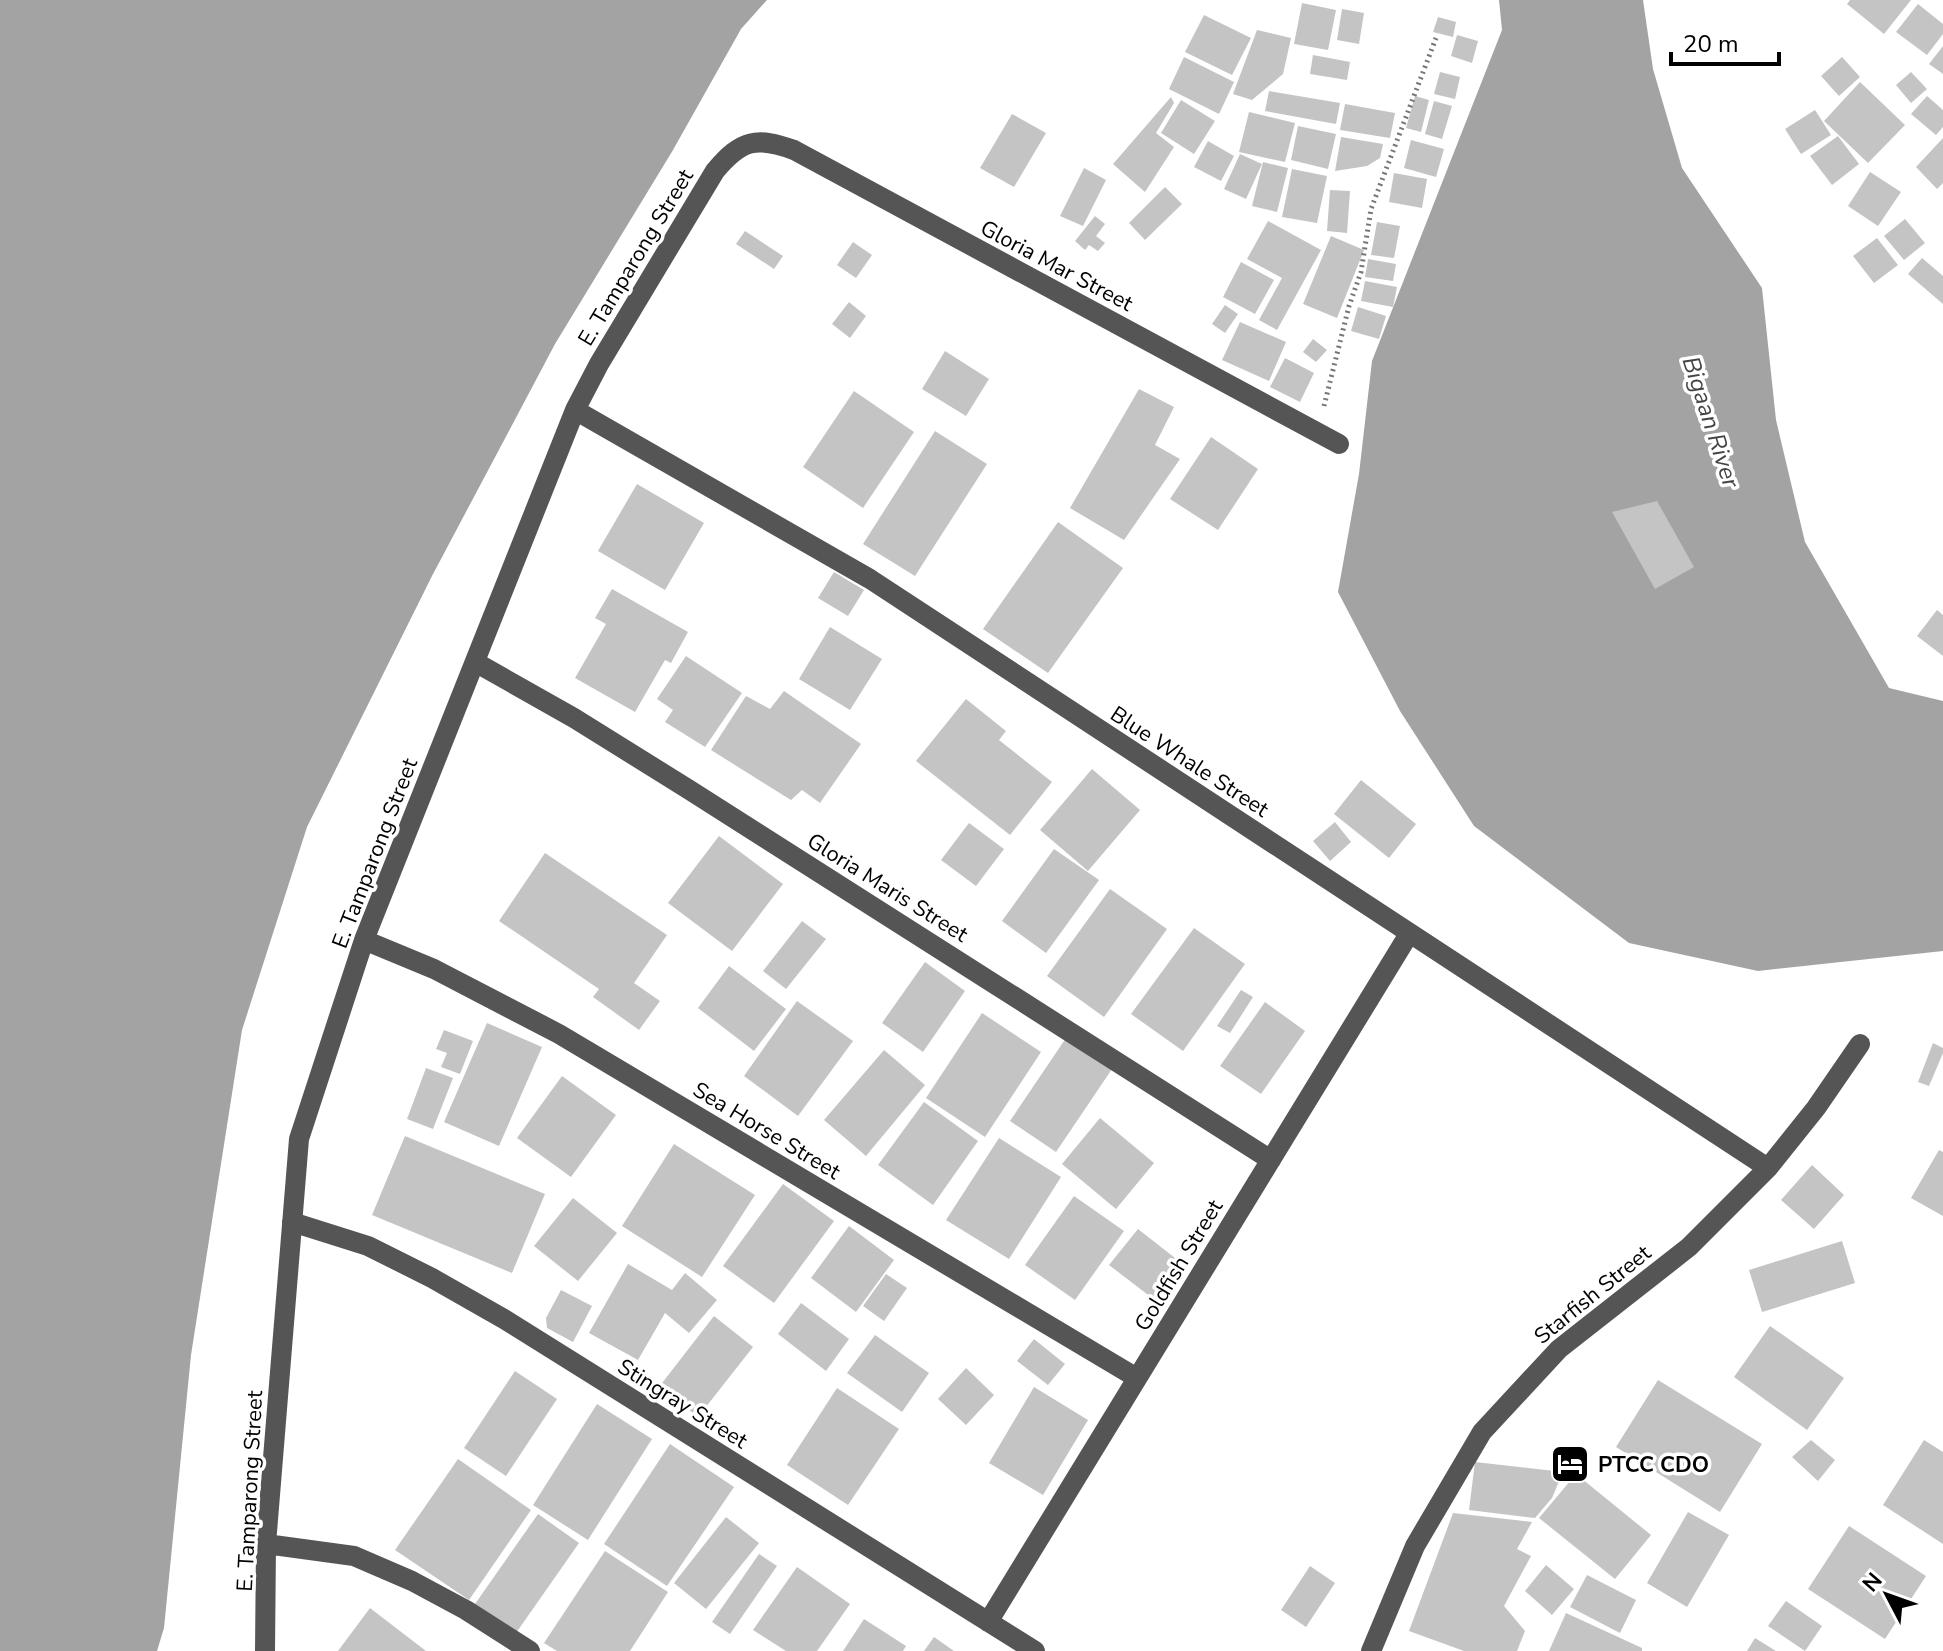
<svg xmlns="http://www.w3.org/2000/svg" width="1943" height="1651" font-family="'Nunito Sans',sans-serif">
  <style>
    .water { fill: #a3a3a3 }
    .building { fill: #c4c4c4 }
    .lines { fill: none; stroke-linecap: round; stroke-linejoin: round }
    .path { stroke: #777; stroke-width: 5; stroke-dasharray: 2 4; stroke-linecap: butt }
    .minor { stroke: #555; stroke-width: 20 }
    .labels { text-anchor: middle; stroke-width: 7; stroke-linejoin: round; paint-order: stroke }
    .street-label { font-size: 22px; fill: #000; stroke: #fff }
    .poi-label { font-size: 22px; font-weight: bold; fill: #000; stroke: #fff; text-anchor: start }
    .water-label { font-size: 24px; font-style: italic; fill: #444; stroke: #fff }
  </style>
  <rect width="100%" height="100%" fill="#fff"/>
  <path class="water" d="M0 0H767L741 29 673 150 555 344 432 576 307 827 242 1030 191 1355 164 1628 157 1651H0Z
    M1499 0H1643L1653 69 1682 168 1762 288 1776 420 1805 542 1889 688 1943 701V951L1758 971 1629 943 1474 826 1400 711 1338 592 1359 474 1372 361 1502 30Z"/>
  <path class="building" d="M1850 0H1911L1884 34 1847 4Z
    M1302 3 1336 10 1328 50 1294 44Z
    M1918 4 1943 24V34L1927 55 1896 32Z
    M1342 9 1364 13 1359 44 1337 40Z
    M1204 15 1251 38 1232 75 1185 52Z
    M1438 17 1456 22 1453 37 1433 32Z
    M1257 30 1291 38 1283 74 1252 100 1233 94Z
    M1457 35 1478 41 1472 63 1451 56Z
    M1943 46V74L1929 64Z
    M1313 55 1350 62 1347 80 1310 74Z
    M1184 57 1234 82 1219 114 1169 89Z
    M1842 57 1860 77 1839 96 1821 76Z
    M1440 72 1460 77 1455 99 1434 94Z
    M1911 72 1927 89 1911 103 1896 85Z
    M1860 82 1905 125 1868 163 1824 121Z
    M1269 91 1340 103 1336 124 1265 111Z
    M1415 96 1429 100 1421 132 1406 128Z
    M1927 96 1943 110V127L1936 135 1911 114Z
    M1171 97 1174 103 1156 133 1174 147 1145 192 1113 164Z
    M1181 100 1215 121 1194 154 1161 133Z
    M1434 101 1452 106 1442 139 1425 134Z
    M1345 104 1395 113 1390 138 1340 130Z
    M1815 110 1831 135 1801 154 1785 129Z
    M1249 112 1295 123 1285 162 1239 152Z
    M1012 114 1046 133 1014 187 980 168Z
    M1298 126 1336 134 1328 169 1291 160Z
    M1838 136 1859 164 1832 185 1810 156Z
    M1341 137 1383 144 1380 158 1367 166 1335 171Z
    M1943 138V183L1937 189 1916 167Z
    M1411 140 1444 149 1436 177 1404 168Z
    M1208 141 1234 156 1221 181 1194 167Z
    M1240 154 1262 164 1246 199 1224 189Z
    M1263 162 1288 168 1277 212 1252 206Z
    M1084 168 1106 180 1083 226 1060 216Z
    M1292 169 1327 176 1317 223 1282 217Z
    M1870 172 1901 192 1878 226 1848 206Z
    M1394 173 1427 179 1422 208 1389 202Z
    M1165 187 1182 204 1145 240 1129 223Z
    M1330 190 1350 191 1347 233 1327 231Z
    M1095 216 1105 224 1096 236 1105 243 1098 251 1089 245 1085 250 1075 241Z
    M1905 219 1925 243 1904 260 1884 236Z
    M1268 221 1321 250 1277 330 1259 320 1282 278 1247 259Z
    M1377 222 1400 226 1394 258 1371 255Z
    M745 231 783 256 774 269 736 244Z
    M1331 236 1364 250 1337 318 1303 304Z
    M1877 238 1898 265 1874 283 1853 256Z
    M853 242 872 255 856 278 837 265Z
    M1922 258 1943 276V304L1908 274Z
    M1368 259 1396 264 1393 281 1365 277Z
    M1241 262 1274 280 1255 314 1223 297Z
    M1365 281 1397 287 1393 307 1361 301Z
    M849 302 866 316 850 338 832 324Z
    M1225 305 1238 314 1225 333 1212 324Z
    M1358 307 1386 316 1379 339 1351 331Z
    M1240 322 1286 342 1269 381 1222 360Z
    M1313 339 1327 350 1316 362 1303 352Z
    M945 351 989 379 966 416 922 389Z
    M1285 358 1314 373 1300 402 1270 387Z
    M1139 389 1174 407 1155 445 1180 459 1124 540 1070 508Z
    M854 391 914 432 863 508 803 467Z
    M935 431 987 464 915 576 863 544Z
    M1211 437 1258 469 1218 530 1170 499Z
    M637 484 704 523 665 590 598 551Z
    M1657 501 1694 567 1655 589 1612 512Z
    M1058 522 1123 568 1048 673 983 629Z
    M834 572 864 590 848 616 818 598Z
    M612 589 688 632 671 663 665 660 635 712 575 678 606 624 595 618Z
    M1937 610 1943 615V656L1917 636Z
    M830 627 882 659 850 710 799 679Z
    M686 656 742 693 705 747 665 722 673 710 657 699Z
    M784 691 861 744 820 803 802 790 791 800 711 750 746 696 770 709Z
    M966 699 1006 731 999 740 1052 782 1010 835 916 761Z
    M1092 769 1140 810 1088 871 1040 830Z
    M1361 780 1416 824 1389 858 1334 814Z
    M1335 822 1351 842 1330 861 1313 841Z
    M969 823 1004 849 976 886 941 860Z
    M719 836 783 884 732 951 668 903Z
    M1054 849 1099 880 1046 953 1002 921Z
    M545 853 667 935 634 983 660 1001 639 1030 593 997 599 989 499 921Z
    M1110 889 1167 929 1104 1017 1047 976Z
    M802 921 826 939 786 989 763 971Z
    M1194 928 1245 964 1183 1051 1131 1014Z
    M925 962 965 991 923 1052 882 1023Z
    M729 966 786 1009 754 1051 698 1008Z
    M1241 990 1253 997 1230 1033 1217 1026Z
    M797 1001 853 1041 798 1116 744 1076Z
    M1265 1002 1305 1031 1261 1094 1220 1066Z
    M982 1013 1041 1052 985 1137 926 1098Z
    M487 1023 542 1047 499 1146 444 1122Z
    M444 1030 473 1041 460 1074 441 1067 447 1053 436 1049Z
    M1066 1038 1112 1069 1056 1152 1010 1121Z
    M1933 1043 1943 1048V1053L1929 1086 1918 1082Z
    M884 1050 925 1085 866 1156 824 1120Z
    M426 1068 453 1078 433 1129 407 1119Z
    M562 1076 616 1115 571 1177 517 1138Z
    M924 1102 978 1141 933 1205 878 1165Z
    M1100 1118 1154 1163 1116 1209 1062 1164Z
    M405 1136 545 1194 512 1273 372 1215Z
    M999 1138 1061 1177 1009 1259 946 1220Z
    M674 1144 755 1195 702 1277 622 1226Z
    M1939 1150 1943 1152V1216L1911 1198Z
    M1812 1165 1844 1195 1814 1229 1781 1200Z
    M783 1184 834 1221 774 1303 723 1266Z
    M1074 1196 1124 1231 1075 1300 1025 1265Z
    M573 1198 617 1233 578 1281 534 1246Z
    M849 1226 894 1260 856 1312 811 1278Z
    M1138 1229 1184 1265 1156 1301 1109 1265Z
    M1842 1241 1855 1283 1762 1312 1749 1270Z
    M628 1264 672 1290 685 1273 717 1300 689 1333 665 1313 638 1360 589 1333Z
    M886 1274 907 1288 884 1321 863 1306Z
    M561 1290 592 1306 573 1342 547 1328 546 1318Z
    M801 1303 849 1339 826 1371 778 1334Z
    M714 1316 753 1347 698 1417 659 1387Z
    M1770 1326 1844 1378 1807 1430 1734 1377Z
    M875 1335 929 1373 902 1412 847 1373Z
    M1034 1339 1065 1364 1048 1385 1017 1361Z
    M966 1368 994 1395 966 1425 938 1399Z
    M515 1371 557 1399 506 1476 464 1448Z
    M1658 1380 1762 1444 1720 1512 1616 1447Z
    M1034 1387 1088 1420 1043 1495 989 1463Z
    M837 1388 899 1429 848 1505 787 1465Z
    M597 1404 652 1439 588 1540 533 1505Z
    M1811 1440 1835 1460 1818 1481 1792 1457Z
    M1924 1440 1943 1452V1544L1883 1505Z
    M670 1444 734 1487 667 1586 604 1544Z
    M458 1459 531 1510 469 1600 395 1550Z
    M1475 1462 1563 1472 1552 1498 1535 1518 1469 1510Z
    M1576 1474 1651 1535 1615 1579 1539 1518Z
    M1688 1512 1729 1535 1687 1607 1647 1583Z
    M1453 1513 1532 1522 1517 1549 1531 1556 1504 1606 1525 1631 1517 1651H1464L1409 1631Z
    M538 1514 579 1543 516 1633 475 1604Z
    M726 1517 759 1543 706 1609 674 1583Z
    M1849 1526 1926 1576 1885 1639 1808 1589Z
    M605 1551 668 1592 630 1651H557L544 1643Z
    M759 1554 777 1566 730 1634 712 1622Z
    M1546 1565 1574 1589 1552 1615 1525 1591Z
    M1310 1566 1335 1583 1306 1627 1281 1610Z
    M797 1567 850 1604 817 1651H786L753 1630Z
    M1587 1575 1636 1600 1620 1633 1570 1607Z
    M1786 1601 1822 1626 1805 1651 1768 1626Z
    M370 1608 426 1651H338Z
    M1566 1613 1642 1648V1651H1549Z
    M864 1619 906 1646 903 1651H843Z
    M934 1637 954 1651H924Z
    M1755 1638 1776 1651H1747Z"/>
  <g class="lines">
    <path class="path" d="M1324 406 1349 306 1361 272 1371 209 1436 38"/>
    <path class="minor" d="M575 410 870 579 1768 1168
      M475 662 574 718 688 789 1271 1160
      M364 940 434 969 559 1034 1137 1378
      M292 1222 368 1246 432 1278 504 1319 1035 1651
      M266 1544 354 1556 412 1581 466 1610 530 1651
      M988 1622 1409 934
      M265 1651 266 1544 299 1139 364 940 575 410 599 364 715 171C741 140 756 136 794 150L1339 444
      M1371 1651 1415 1546 1482 1432 1559 1349 1689 1247 1768 1168 1816 1108 1860 1044"/>
  </g>
  <defs>
    <symbol id="hotel-square" viewBox="-11 -11 22 22"><rect x="-9" y="-9" width="18" height="18" rx="4" fill="#000" stroke="#fff"/><path d="M-6-4.5h1.5V1H6V5H4.5V3h-9V5H-6ZM-4 0a1.8 1.8 0 1 1 3.6 0ZM.5 0V-2.5h3Q6-2.5 6 0Z" fill="#fff"/></symbol>
  </defs>
  <g fill-rule="evenodd">
    <use href="#hotel-square" x="1548" y="1442" width="44" height="44"/>
  </g>
  <g class="labels">
    <g class="street-label">
      <text transform="translate(635 257) rotate(-59)" y="8">E. Tamparong Street</text>
      <text transform="translate(1057 265) rotate(28)" y="8">Gloria Mar Street</text>
      <text transform="translate(1190 761) rotate(33)" y="8">Blue Whale Street</text>
      <text transform="translate(374 853) rotate(-69)" y="8">E. Tamparong Street</text>
      <text transform="translate(888 887) rotate(32)" y="8">Gloria Maris Street</text>
      <text transform="translate(767 1130) rotate(31)" y="8">Sea Horse Street</text>
      <text transform="translate(1178 1265) rotate(-59)" y="8">Goldfish Street</text>
      <text transform="translate(1592 1294) rotate(-39)" y="8">Starfish Street</text>
      <text transform="translate(683 1403) rotate(32)" y="8">Stingray Street</text>
      <text transform="translate(249 1491) rotate(-87)" y="8">E. Tamparong Street</text>
    </g>
    <g class="poi-label">
      <text x="1598" y="1472">PTCC CDO</text>
    </g>
    <g class="water-label">
      <text transform="translate(1711 422) rotate(72)" y="8">Bigaan River</text>
    </g>
  </g>
  <g transform="translate(1887 1595) rotate(311)" stroke="#ffffff" stroke-width="6" paint-order="stroke">
  <path d="M0-6L14 30L0 20L-14 30Z" fill="#000000"/>
  <text y="-12" font-size="22" font-weight="bold" text-anchor="middle" fill="#000000">N</text>
  </g>
  <path d="M1671 52v12h108v-12" fill="none" stroke="#000000" stroke-width="4"/>
  <text x="1683" y="52" font-size="24" fill="#000000" stroke="#ffffff" stroke-width="6" paint-order="stroke">20 m</text>
</svg>
